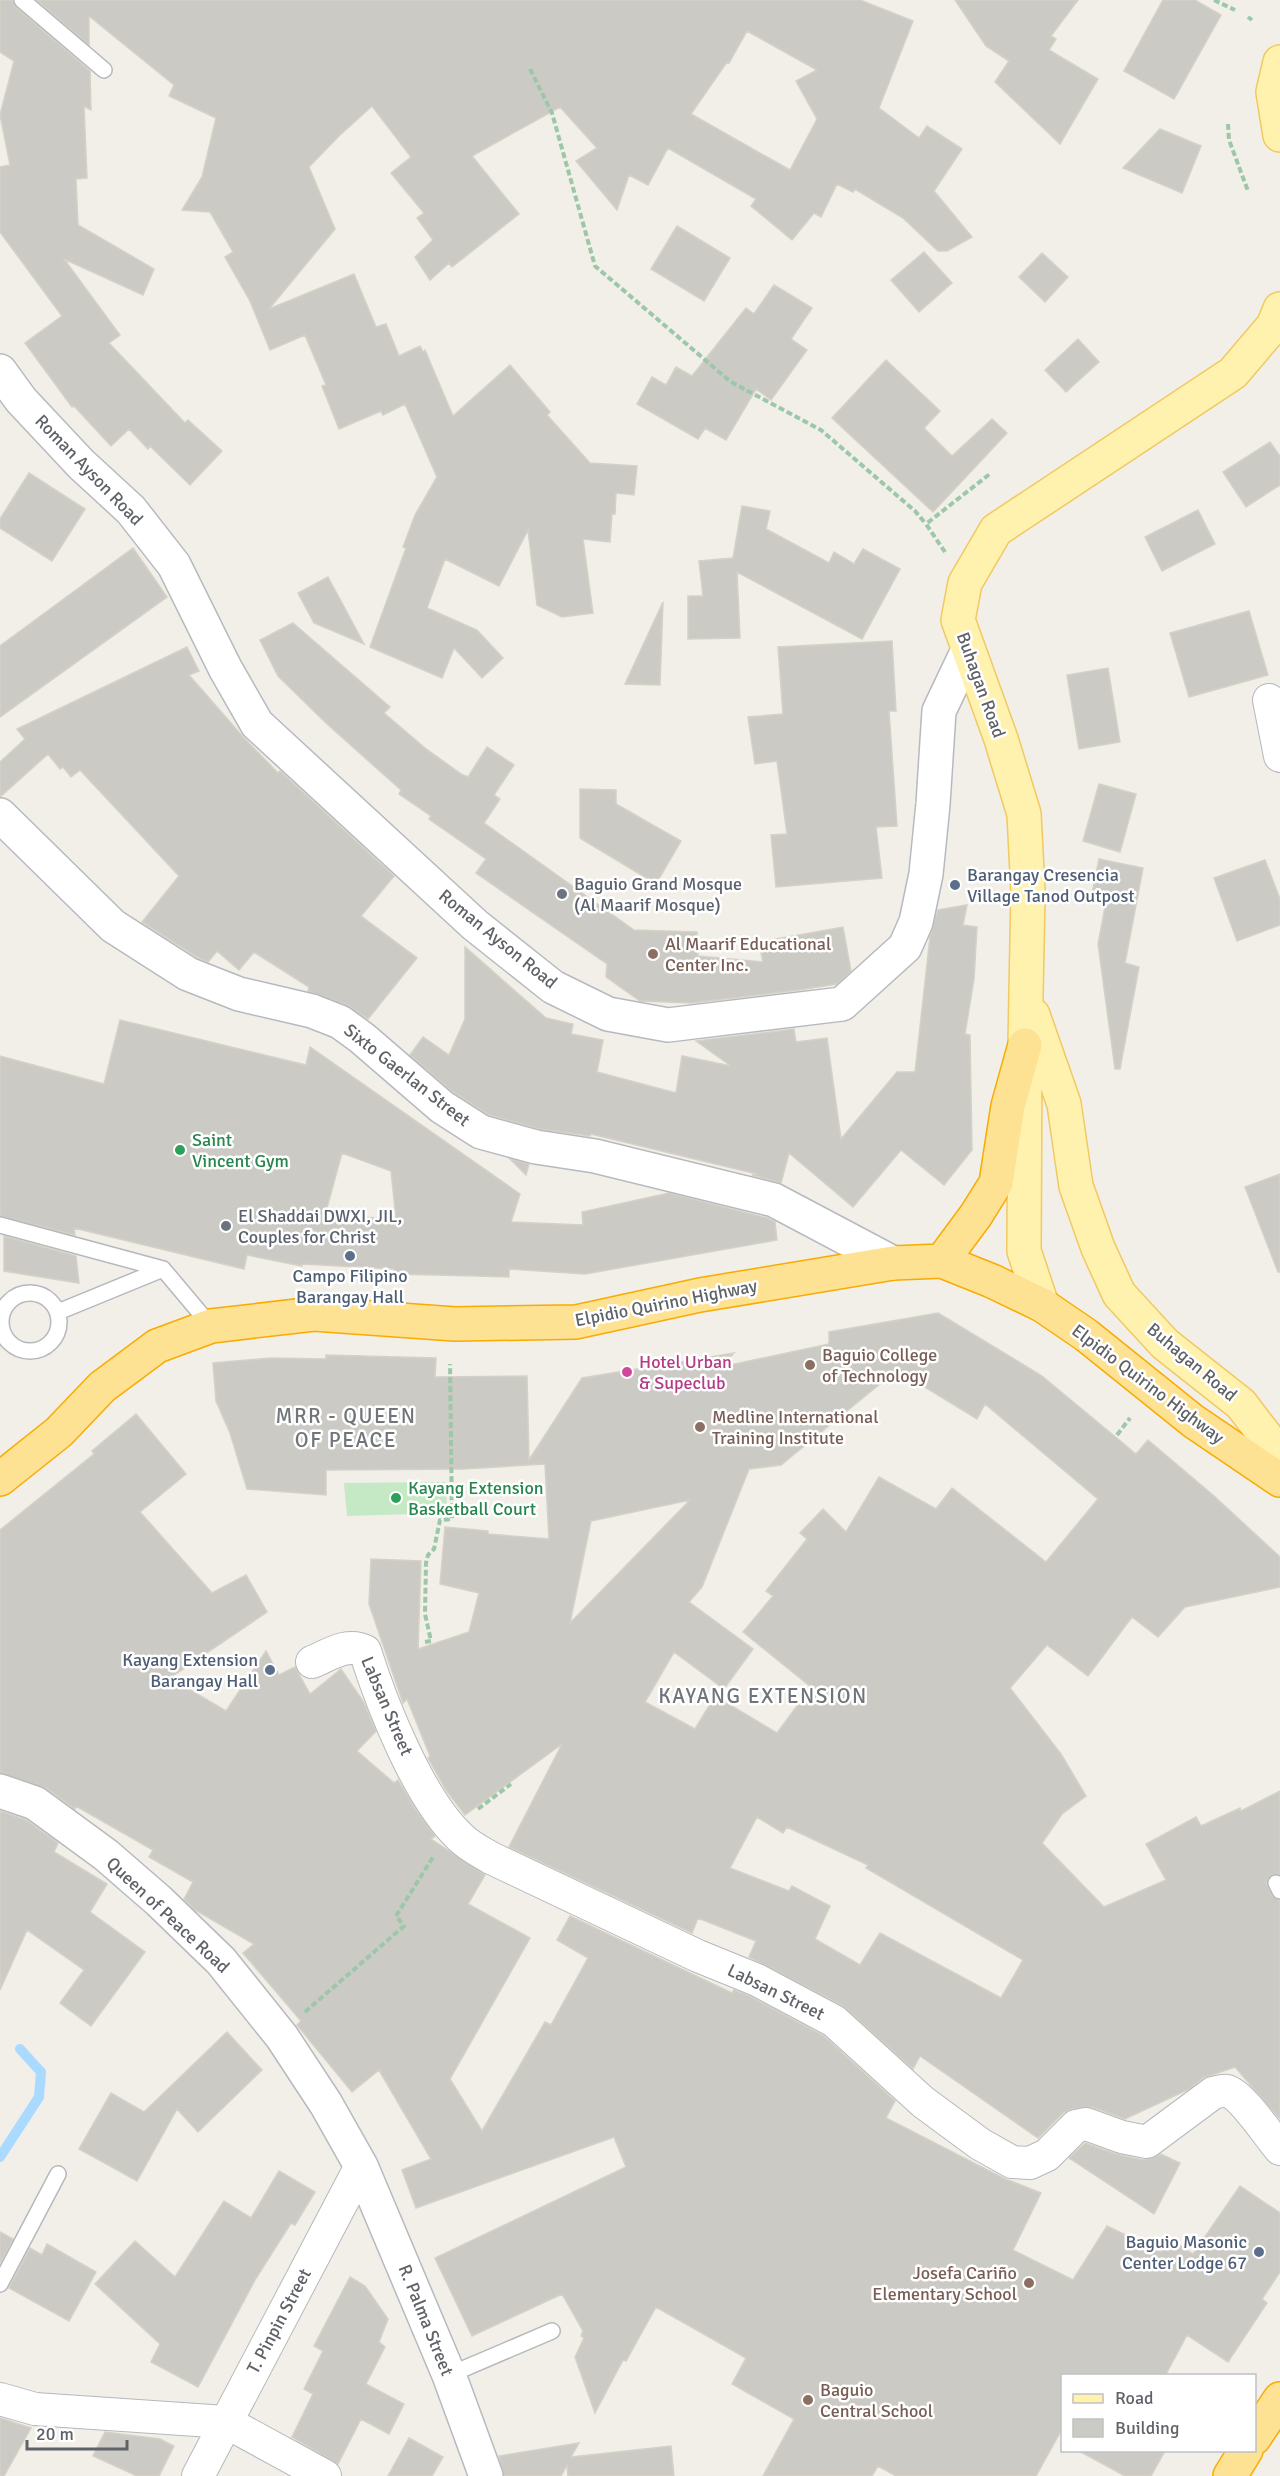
<svg xmlns="http://www.w3.org/2000/svg" width="1280" height="2476" font-family="Signika,sans-serif">
  <style>
    .green { fill: #c5e8c5 }
    .lines { fill: none; stroke-linecap: round; stroke-linejoin: round }
    .stream { stroke: #aadaff; stroke-width: 10 }
    .building { fill: #cccac5; stroke: #d6d1c6; stroke-width: 1.5; fill-rule: evenodd }
    .lane-casing { stroke: #b5b8bc; stroke-width: 18 }
    .street-casing { stroke: #b5b8bc; stroke-width: 34 }
    .secondary-casing { stroke: #b6babf; stroke-width: 36 }
    .primary-casing { stroke: #f2c960; stroke-width: 36 }
    .highway-casing { stroke: #f9ab00; stroke-width: 36 }
    .path { stroke: #9cc7a9; stroke-width: 4; stroke-dasharray: 6 3; stroke-linecap: butt }
    .lane { stroke: #fff; stroke-width: 15 }
    .street { stroke: #fff; stroke-width: 32 }
    .secondary { stroke: #fff; stroke-width: 33 }
    .primary { stroke: #fff2af; stroke-width: 33 }
    .highway { stroke: #fde293; stroke-width: 33 }
    .service-dot { fill: #5c6f8a; stroke: #fff; stroke-width: 2 }
    .worship-dot { fill: #6b7280; stroke: #fff; stroke-width: 2 }
    .education-dot { fill: #8d6e63; stroke: #fff; stroke-width: 2 }
    .leisure-dot { fill: #2e9e5b; stroke: #fff; stroke-width: 2 }
    .hotel-dot { fill: #d1479c; stroke: #fff; stroke-width: 2 }
    .labels { text-anchor: middle; stroke-width: 5; stroke-linejoin: round; paint-order: stroke }
    .street-label { font-size: 18px; fill: #5f6368; stroke: #fff }
    .service-label { font-size: 18px; fill: #4e5e75; stroke: #fff; text-anchor: end }
    .worship-label { font-size: 18px; fill: #5b616d; stroke: #fff; text-anchor: start }
    .education-label { font-size: 18px; fill: #785e54; stroke: #fff; text-anchor: start }
    .leisure-label { font-size: 18px; fill: #27864d; stroke: #fff; text-anchor: start }
    .hotel-label { font-size: 18px; fill: #b23c85; stroke: #fff; text-anchor: start }
    .quarter-label { font-size: 21px; letter-spacing: 1.5px; fill: #70757a; stroke: #fff }
  </style>
  <rect width="100%" height="100%" fill="#f1efe8"/>
  <path class="green" d="M447 1482 446 1513 347 1516 344 1483Z"/>
  <g class="lines">
    <path class="stream" d="M0 2157 39 2097 41 2072 20 2049"/>
  </g>
  <path class="building" d="M0 0H12L16 7 90 71 91 110 84 106 87 178 76 179 78 225 154 269 143 295 64 259 120 335 109 343 185 423 188 420 222 451 190 485 150 446 148 449 129 429 111 446 74 406 72 407 25 343 62 316 0 232V167L10 165 0 115 14 61 0 52Z
    M37 0H860L913 21 879 108 919 138 927 126 962 149 934 191 972 237 947 251H938L903 218 855 189 853 192 837 184 821 217 814 213 792 240 751 206 756 199 668 148 648 185 629 175 617 210 576 161 597 148 560 107 472 156 519 214 452 267 449 263 430 280 415 257 433 240 417 218 424 213 391 173 411 157 372 106 339 136 309 167 335 229 269 309 354 274 376 327 386 324 399 356 420 346 423 352 425 350 453 416 510 365 550 412 547 415 590 463 637 466 634 495 616 493 615 514H612L610 542 583 539 593 613 562 617 537 605 528 530 499 586 445 559 427 608 477 630 503 658 482 678 454 648 442 678 370 647 406 548 403 547 415 515 437 477 405 404 383 415 381 411 339 429 322 386 326 385 305 335 270 350 250 301 225 257 233 252 210 212 182 210 202 177 216 118 169 96 174 85 89 16V45ZM747 31 817 70 796 81 817 119 790 170 691 114 727 62 729 63Z
    M955 0H1078L1051 36 1056 39 1049 50 1098 79 1060 144 995 82 1009 61 986 46Z
    M1163 0H1195L1221 15 1174 99 1124 71Z
    M1160 129 1201 146 1182 193 1123 168Z
    M677 226 730 258 704 301 651 269Z
    M924 252 952 283 919 312 891 280Z
    M1042 253 1068 277 1045 302 1019 277Z
    M774 285 812 308 791 339 807 350 771 400 756 389 726 440 705 428 698 439 637 404 652 377 666 385 676 367 692 376 746 308 754 314Z
    M1078 339 1099 362 1066 392 1045 370Z
    M886 360 940 411 924 428 952 456 992 419 1007 433 933 512 832 418Z
    M1270 442 1280 456V485L1246 507 1223 472Z
    M29 473 85 509 52 561 0 528V519Z
    M742 506 770 511 766 529 829 563 834 552 854 564 863 549 900 569 862 639 737 572 740 638 688 639V596H703L699 561 733 558Z
    M1198 510 1215 544 1162 571 1145 537Z
    M133 548 167 597 0 717V646Z
    M328 577 364 644 314 623 298 593Z
    M663 602 660 685 625 684Z
    M1249 611 1268 675 1189 697 1170 633Z
    M293 623 390 707 384 713 425 748 461 774 468 777 487 747 514 765 494 795 500 799 484 823 634 930 697 932 698 956 763 962 759 942 843 927 851 971 837 984 799 990 691 1003 640 1001 606 977 607 964 476 873 486 859 429 819 431 816 399 794 401 790 326 723 278 676 260 640Z
    M892 641 896 711H889L897 826 876 827 882 878 776 887 771 835 787 834 777 761 755 764 748 717 783 714 778 647Z
    M187 647 199 671 189 675 244 738 278 773 280 771 394 876 361 916 417 958 368 1019 347 1005 308 991 309 987 254 952 239 970 217 951 208 962 197 957 142 922 179 876 80 770 71 777 63 767 60 769 48 754 0 797V762L25 739 17 729Z
    M1108 668 1120 742 1079 749 1067 675Z
    M1099 784 1136 794 1120 852 1083 841Z
    M580 789 616 790V804L681 841 656 884 580 838Z
    M1099 859 1143 868 1125 963 1139 967 1120 1069H1115L1098 944 1107 897 1092 894Z
    M1265 860 1280 899V925L1237 941 1214 878Z
    M967 905 963 925 977 927 974 979 965 1034 970 1035 972 1150 944 1185 901 1150 853 1207 789 1153 781 1183 752 1175 757 1174 591 1134 590 1136 540 1129 489 1115 453 1092 410 1055 423 1037 449 1055 465 1019V947L546 1018 573 1024 571 1034 603 1040 597 1072 676 1093 682 1056 731 1066 696 1041 794 1029 796 1042 827 1038 841 1139 897 1072H915L930 937 938 910Z
    M120 1020 306 1065 310 1047 520 1194 511 1222 583 1225 582 1212 669 1193 767 1218 775 1222 777 1240 585 1274 509 1269V1277L476 1276 394 1274V1269L302 1264V1266L247 1255 244 1269 74 1228 75 1235 0 1216V1056L104 1084ZM342 1153 391 1171 396 1219 325 1215Z
    M510 1159 529 1164 526 1175Z
    M1280 1174V1272H1278L1245 1187Z
    M4 1236 76 1256 79 1283 4 1271Z
    M938 1313 1042 1376 1136 1454 1148 1440 1214 1496 1280 1557V1587L1185 1607 1158 1637 1132 1617 1088 1676 1047 1645 1010 1688 1061 1754 1086 1796 1062 1814 1042 1843 1104 1907 1166 1880 1146 1844 1196 1817 1201 1826 1240 1808 1241 1811 1280 1791V1874L1271 1875 1266 1883 1272 1896 1280 1901V2119L1235 2067 1203 2078 1189 2089 1125 2119 1092 2107 1072 2109 1063 2113 1038 2138 920 2056 913 2069 842 2005 749 1957 756 1941 698 1918 692 1933 509 1847 562 1744 465 1815 446 1790 428 1758 430 1756 407 1699 403 1703 369 1604 371 1559 421 1561 418 1649 469 1632 479 1593 440 1584 445 1527 488 1531V1534L549 1539 545 1464 463 1469 326 1470V1495L247 1489 230 1433 216 1401 213 1363 271 1358 326 1359V1355L436 1358 435 1377 527 1376 529 1460 582 1378 734 1353 721 1367 829 1344V1332ZM897 1370 977 1419 985 1404 1098 1499 1046 1562 952 1488 936 1509 879 1477 846 1532 823 1509 800 1533 807 1539 766 1591 773 1596 743 1632 811 1687 777 1733 715 1696 695 1729 645 1702 674 1652 724 1689 753 1649 689 1602 702 1587 749 1469 781 1465ZM690 1500 570 1623 591 1521ZM757 1817 783 1833 787 1827 868 1865 866 1868 1023 1960 1001 1998 880 1933 860 1965 815 1939 830 1906 792 1886 789 1891 730 1868Z
    M136 1414 186 1474 140 1512 212 1593 246 1575 267 1612 170 1678 226 1711 266 1651 279 1675 295 1667 310 1694 341 1669 363 1701 376 1731 357 1751 394 1783 398 1780 416 1810 435 1836 431 1839 485 1875 468 1904 530 1938 450 2079 482 2131 545 2022 551 2025 588 1958 557 1940 570 1916 732 1993 734 1990 749 1996 824 2036 895 2101 886 2118 1003 2178 1041 2193 1013 2250 1073 2280 1107 2226 1161 2252 1169 2238 1193 2254 1240 2186 1280 2213V2272L1262 2299 1267 2303 1228 2362 1187 2335 1165 2376H1062V2429L1036 2476H896L878 2466 872 2476H763L794 2419 732 2384 746 2358 656 2307 626 2361 623 2360 595 2413 575 2357 584 2338 581 2336 583 2331 562 2294 472 2336 435 2258 626 2167 614 2137 416 2208 402 2170 431 2159 379 2070 352 2092 297 2025 301 2021 243 1953 254 1944 195 1910 184 1899 193 1882 149 1857 153 1850 76 1806 75 1809 46 1788 0 1773V1530L94 1454 92 1451Z
    M0 1811 26 1820 58 1843 54 1852 107 1884 90 1912 145 1952 91 2026 60 2003 84 1970 27 1930 0 1990Z
    M227 2032 262 2070 198 2132 177 2109 137 2181 79 2149 111 2093 144 2112Z
    M1085 2143 1116 2154 1143 2160 1151 2159 1161 2154 1180 2163 1154 2214 1069 2158Z
    M279 2171 315 2192 295 2225 291 2223 255 2280 198 2387 151 2362 160 2344 95 2284 135 2241 175 2277 224 2201 251 2218Z
    M0 2232 13 2239 0 2263Z
    M47 2244 96 2272 69 2321 9 2288 30 2248 42 2255Z
    M350 2277 365 2286 388 2319 379 2342 385 2347 366 2384 404 2404 389 2434 361 2419 338 2464 292 2437 313 2394 304 2389 323 2351 314 2346Z
    M0 2418 31 2428 4 2476H0Z
    M105 2432 160 2439 174 2446 159 2476H137L93 2456Z
    M409 2438 443 2457 432 2476H388Z
    M579 2443 571 2457 671 2446 674 2476H568L567 2465 561 2476H504L499 2456Z
    M1079 2451H1165L1151 2476H1125Z"/>
  <g class="lines">
    <defs>
      <path id="lane" d="M22 0 104 70
        M0 1225 163 1269 211 1326
        M1 1322a29 29 0 1 1 58 0a29 29 0 1 1-58 0Z
        M58 1312 163 1269
        M1276 1883 1280 1891
        M0 2284 58 2174
        M449 2375 552 2331"/>
      <path id="street" d="M1269 700 1280 756
        M312 1662C329 1655 347 1642 365 1651 382 1705 419 1799 461 1838 469 1846 481 1852 491 1858L698 1956 757 1980 834 2021 923 2102 980 2144 1012 2162 1030 2163 1047 2155 1076 2126 1086 2124 1122 2137 1147 2142 1213 2093C1218 2092 1223 2090 1227 2091 1242 2095 1269 2136 1280 2149
        M0 2399 35 2409 226 2422 325 2476
        M198 2476 361 2166"/>
      <path id="secondary" d="M0 371 21 400 81 464 131 510 174 565 225 668 257 724 475 925 553 987 608 1014 668 1025 842 1004 905 947 916 922 926 874 933 804 939 711 968 650
        M0 815 113 926 188 974 239 994 312 1011 340 1022 362 1038 442 1107 481 1132 536 1147 595 1156 774 1200 893 1263
        M0 1791 35 1803 106 1855 159 1901 221 1961 282 2037 326 2104 361 2166 449 2375 486 2476"/>
      <path id="primary" d="M1280 62 1273 92 1280 135
        M1033 1015 1064 1104 1076 1186 1098 1248 1119 1294 1165 1344 1241 1404 1280 1455
        M1042 1305 1024 1251 1025 1045 1028 892 1024 814 1001 739 958 620 965 583 996 530 1233 373 1273 326 1280 309"/>
      <path id="highway" d="M942 1261 976 1215 996 1183 1008 1106 1025 1045
        M0 1479 59 1432 102 1387 157 1346 211 1326 314 1314 455 1324 576 1322 700 1295 893 1263 942 1261 992 1281 1042 1305 1086 1335 1193 1421 1280 1480
        M1254 2438 1280 2399
        M1230 2476 1246 2450"/>
    </defs>
    <use href="#lane" class="lane-casing"/>
    <use href="#street" class="street-casing"/>
    <use href="#secondary" class="secondary-casing"/>
    <use href="#primary" class="primary-casing"/>
    <use href="#highway" class="highway-casing"/>
    <path class="path" d="M1214 0 1235 10
      M1248 17 1252 20
      M530 69 552 113 595 266 731 382 821 430 915 511 926 524
      M1228 124 1229 140 1248 191
      M945 552 926 524 991 473
      M1117 1435 1130 1418
      M425 1642 431 1641 425 1614 426 1563 428 1555 434 1549 440 1520 452 1519 450 1364
      M478 1809 511 1784
      M305 2012 404 1926 396 1916 433 1857"/>
    <use href="#lane" class="lane"/>
    <use href="#street" class="street"/>
    <use href="#secondary" class="secondary"/>
    <use href="#primary" class="primary"/>
    <use href="#highway" class="highway"/>
  </g>
  <g class="service-dot">
    <circle cx="955" cy="885" r="6"/>
    <circle cx="350" cy="1256" r="6"/>
    <circle cx="270" cy="1670" r="6"/>
    <circle cx="1259" cy="2252" r="6"/>
  </g>
  <g class="worship-dot">
    <circle cx="562" cy="894" r="6"/>
    <circle cx="226" cy="1226" r="6"/>
  </g>
  <g class="education-dot">
    <circle cx="653" cy="954" r="6"/>
    <circle cx="810" cy="1365" r="6"/>
    <circle cx="700" cy="1427" r="6"/>
    <circle cx="1029" cy="2283" r="6"/>
    <circle cx="808" cy="2400" r="6"/>
  </g>
  <g class="leisure-dot">
    <circle cx="180" cy="1150" r="6"/>
    <circle cx="396" cy="1498" r="6"/>
  </g>
  <circle class="hotel-dot" cx="627" cy="1372" r="6"/>
  <g class="labels">
    <g class="street-label">
      <text transform="translate(89 470) rotate(46)" y="6">Roman Ayson Road</text>
      <text transform="translate(981 685) rotate(70)" y="6">Buhagan Road</text>
      <text transform="translate(498 939) rotate(39)" y="6">Roman Ayson Road</text>
      <text transform="translate(407 1075) rotate(38)" y="6">Sixto Gaerlan Street</text>
      <text transform="translate(666 1303) rotate(-11)" y="6">Elpidio Quirino Highway</text>
      <text transform="translate(1192 1362) rotate(40)" y="6">Buhagan Road</text>
      <text transform="translate(1148 1384) rotate(37)" y="6">Elpidio Quirino Highway</text>
      <text transform="translate(387 1706) rotate(67)" y="6">Labsan Street</text>
      <text transform="translate(168 1915) rotate(43)" y="6">Queen of Peace Road</text>
      <text transform="translate(776 1992) rotate(26)" y="6">Labsan Street</text>
      <text transform="translate(426 2320) rotate(68)" y="6">R. Palma Street</text>
      <text transform="translate(279 2321) rotate(-62)" y="6">T. Pinpin Street</text>
    </g>
    <g class="service-label">
      <text x="967" y="881" text-anchor="start">Barangay Cresencia<tspan x="967" dy="21">Village Tanod Outpost</tspan></text>
      <text x="350" y="1282" text-anchor="middle">Campo Filipino<tspan x="350" dy="21">Barangay Hall</tspan></text>
      <text x="258" y="1666">Kayang Extension<tspan x="258" dy="21">Barangay Hall</tspan></text>
      <text x="1247" y="2248">Baguio Masonic<tspan x="1247" dy="21">Center Lodge 67</tspan></text>
    </g>
    <g class="worship-label">
      <text x="574" y="890">Baguio Grand Mosque<tspan x="574" dy="21">(Al Maarif Mosque)</tspan></text>
      <text x="238" y="1222">El Shaddai DWXI, JIL,<tspan x="238" dy="21">Couples for Christ</tspan></text>
    </g>
    <g class="education-label">
      <text x="665" y="950">Al Maarif Educational<tspan x="665" dy="21">Center Inc.</tspan></text>
      <text x="822" y="1361">Baguio College<tspan x="822" dy="21">of Technology</tspan></text>
      <text x="712" y="1423">Medline International<tspan x="712" dy="21">Training Institute</tspan></text>
      <text x="1017" y="2279" text-anchor="end">Josefa Cariño<tspan x="1017" dy="21">Elementary School</tspan></text>
      <text x="820" y="2396">Baguio<tspan x="820" dy="21">Central School</tspan></text>
    </g>
    <g class="leisure-label">
      <text x="192" y="1146">Saint<tspan x="192" dy="21">Vincent Gym</tspan></text>
      <text x="408" y="1494">Kayang Extension<tspan x="408" dy="21">Basketball Court</tspan></text>
    </g>
    <g class="hotel-label">
      <text x="639" y="1368">Hotel Urban<tspan x="639" dy="21">&amp; Supeclub</tspan></text>
    </g>
    <g class="quarter-label">
      <text x="346" y="1423">MRR - QUEEN<tspan x="346" dy="24">OF PEACE</tspan></text>
      <text x="763" y="1703">KAYANG EXTENSION</text>
    </g>
  </g>
  <rect x="1061" y="2374" width="195" height="78" fill="#ffffff" stroke="#bfc1c3" stroke-width="1.5"/>
  <rect x="1073" y="2394" width="30" height="9" fill="#fff2af" stroke="#bfc1c3" stroke-width="1.5"/>
  <text x="1115" y="2404" font-size="18" fill="#5f6368">Road</text>
  <rect x="1073" y="2419" width="30" height="18" fill="#cccac5" stroke="#bfc1c3" stroke-width="1.5"/>
  <text x="1115" y="2434" font-size="18" fill="#5f6368">Building</text>
  <path d="M27 2440v9h100v-9" fill="none" stroke="#5f6368" stroke-width="3"/>
  <text x="36" y="2440" font-size="18" fill="#5f6368" stroke="#ffffff" stroke-width="4.5" paint-order="stroke">20 m</text>
</svg>
